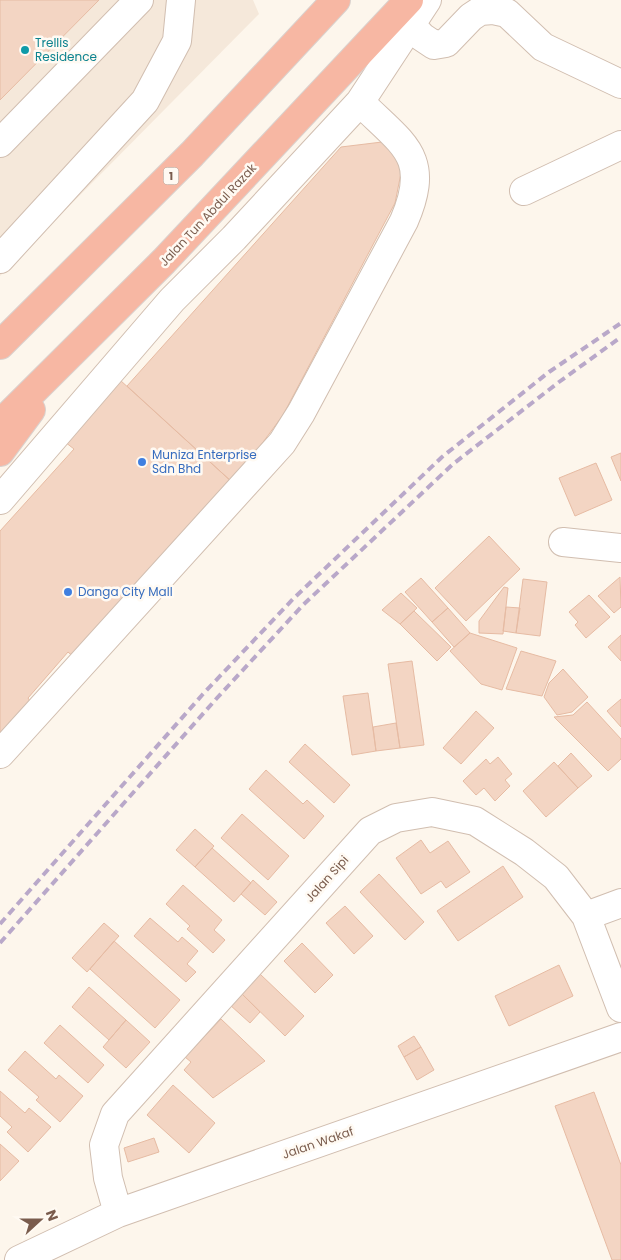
<svg xmlns="http://www.w3.org/2000/svg" width="621" height="1260" font-family="Poppins,sans-serif">
  <style>
    .residential { fill: #f5e8da }
    .building { fill: #f3d5c3; stroke: #e6bba3 }
    .lines { fill: none; stroke-linecap: round; stroke-linejoin: round }
    .minor-casing { stroke: #d1beb0; stroke-width: 30 }
    .highway-casing { stroke: #dad1cd; stroke-width: 30 }
    .minor { stroke: #fff; stroke-width: 28 }
    .highway { stroke: #f7b7a3; stroke-width: 28 }
    .rail { stroke: #b9a8c9; stroke-width: 4; stroke-dasharray: 8 5; stroke-linecap: butt }
    .culture-dot { fill: #0f9aa8; stroke: #fffaf3; stroke-width: 2 }
    .shop-dot { fill: #3f7fe0; stroke: #fffaf3; stroke-width: 2 }
    .labels { text-anchor: middle; stroke-width: 5; stroke-linejoin: round; paint-order: stroke }
    .shield { fill: #fffaf3; stroke: #a28b7f; stroke-width: 1 }
    .shield-label { font-size: 11px; font-weight: bold; fill: #7a5c4d }
    .culture-label { font-size: 12px; fill: #0d838f; stroke: #fffaf3; text-anchor: start }
    .street-label { font-size: 12px; fill: #7a5c4d; stroke: #fffaf3 }
    .shop-label { font-size: 12px; fill: #366cbe; stroke: #fffaf3; text-anchor: start }
  </style>
  <rect width="100%" height="100%" fill="#fdf6ec"/>
  <path class="residential" d="M0 0H253L259 14 0 276Z"/>
  <path class="building" d="M0 0H99L0 100Z
    M382 142 403 163 395 203 283 415 233 483 127 386 341 147Z
    M120 380 233 483 76 659 68 652 28 698 30 701 0 735V531L74 449 65 442Z
    M621 453V481L611 457Z
    M596 463 612 500 575 516 559 478Z
    M489 536 520 569 466 621 435 588Z
    M620 577 621 607 614 613 598 596Z
    M421 578 448 608 432 622 405 592Z
    M523 579 547 582 540 636 516 633Z
    M504 587 508 588 503 634 479 633V621Z
    M401 593 417 608 400 624 382 610Z
    M589 595 610 617 586 638 575 625 578 622 569 612Z
    M506 607 520 608 516 633 503 631Z
    M448 608 470 633 454 647 432 622Z
    M414 611 451 647 437 661 400 624Z
    M470 633 517 648 502 690 481 684 450 651Z
    M621 635V661L608 647Z
    M521 651 556 661 542 696 506 689Z
    M412 661 424 745 400 748 388 664Z
    M563 669 588 697 572 712 557 715 544 697 549 683Z
    M368 693 376 751 352 755 343 696Z
    M621 699V727L607 711Z
    M587 702 621 739V759L608 771 554 717 573 715Z
    M476 711 494 728 461 764 443 748Z
    M396 723 400 748 376 751 373 727Z
    M305 744 350 785 334 803 289 762Z
    M571 753 592 776 578 788 558 766Z
    M498 757 512 774 505 780 510 786 495 801 484 788 476 795 463 781 486 759 490 764Z
    M554 762 578 788 546 817 523 791Z
    M266 770 303 804 307 800 324 816 304 839 249 789Z
    M242 814 289 856 268 880 221 838Z
    M195 829 214 846 195 867 176 850Z
    M421 840 430 853 448 841 470 872 446 888 441 881 421 894 396 858Z
    M212 848 251 883 234 902 195 867Z
    M503 866 523 897 458 941 437 911Z
    M379 874 424 922 405 940 360 892Z
    M253 880 277 902 265 915 241 894Z
    M183 885 222 920 214 930 225 940 213 953 187 929 190 926 166 904Z
    M345 906 373 936 354 954 326 923Z
    M150 918 178 942 182 937 198 951 187 964 196 972 186 982 134 936Z
    M104 923 119 936 87 972 72 958Z
    M114 941 180 1000 155 1028 90 969Z
    M302 943 333 975 315 993 284 961Z
    M559 965 573 996 509 1026 495 996Z
    M260 974 304 1016 285 1036 241 993Z
    M89 987 126 1020 109 1040 72 1007Z
    M241 993 260 1012 250 1023 230 1005Z
    M221 1019 265 1061 213 1098 184 1070 191 1062 185 1057Z
    M126 1020 150 1042 126 1068 103 1047Z
    M60 1025 104 1065 88 1083 44 1043Z
    M414 1036 421 1047 404 1057 398 1046Z
    M421 1047 434 1070 417 1080 404 1057Z
    M25 1051 56 1079 59 1075 83 1096 60 1122 36 1100 39 1097 8 1070Z
    M173 1085 215 1123 189 1153 147 1115Z
    M0 1091 25 1113 29 1108 51 1127 28 1152 7 1132 12 1127 0 1116Z
    M594 1092 621 1165V1260H612L555 1106Z
    M154 1138 159 1152 128 1162 124 1148Z
    M0 1144 19 1161 0 1181Z"/>
  <g class="lines">
    <defs>
      <path id="minor" d="M411 25 422 37 434 45 446 43 471 17 480 11 493 10 507 13 543 47 621 84
        M0 143 139 0
        M524 191 621 145
        M0 259 145 101 177 41 181 0
        M0 500 172 300 234 238 360 102 427 0
        M563 542 621 548
        M0 754 282 443 301 413 404 221C432 156 403 145 360 102
        M586 916 621 903
        M118 1213 108 1178 104 1145 115 1114 370 831 396 818 432 812 475 821 524 852 556 877 586 916 621 1008
        M19 1260 118 1213 621 1037"/>
      <path id="highway" d="M0 345 192 154 336 0
        M0 424 164 261 409 0
        M0 452 31 410"/>
    </defs>
    <use href="#minor" class="minor-casing"/>
    <use href="#highway" class="highway-casing"/>
    <use href="#minor" class="minor"/>
    <use href="#highway" class="highway"/>
    <path class="rail" d="M0 924 203 694 293 599 442 457 549 372 621 323
      M0 943 217 698 303 605 453 464 559 382 621 337"/>
  </g>
  <circle class="culture-dot" cx="25" cy="50" r="5"/>
  <g class="shop-dot">
    <circle cx="142" cy="462" r="5"/>
    <circle cx="68" cy="592" r="5"/>
  </g>
  <g class="labels">
    <rect class="shield" x="163.5" y="167.5" width="15" height="17" rx="4"/>
    <g class="shield-label">
      <text x="171" y="180">1</text>
    </g>
    <g class="culture-label">
      <text x="35" y="47">Trellis<tspan x="35" dy="14">Residence</tspan></text>
    </g>
    <g class="street-label">
      <text transform="translate(208 215) rotate(-47)" y="4">Jalan Tun Abdul Razak</text>
      <text transform="translate(327 879) rotate(-48)" y="4">Jalan Sipi</text>
      <text transform="translate(318 1143) rotate(-19)" y="4">Jalan Wakaf</text>
    </g>
    <g class="shop-label">
      <text x="152" y="459">Muniza Enterprise<tspan x="152" dy="14">Sdn Bhd</tspan></text>
      <text x="78" y="596">Danga City Mall</text>
    </g>
  </g>
  <g transform="translate(40 1220) rotate(69)" stroke="#fffaf3" stroke-width="4" paint-order="stroke">
  <path d="M0-4L9 19L0 12L-9 19Z" fill="#7a5c4d"/>
  <text y="-8" font-size="14" font-weight="bold" text-anchor="middle" fill="#7a5c4d">N</text>
  </g>
</svg>
